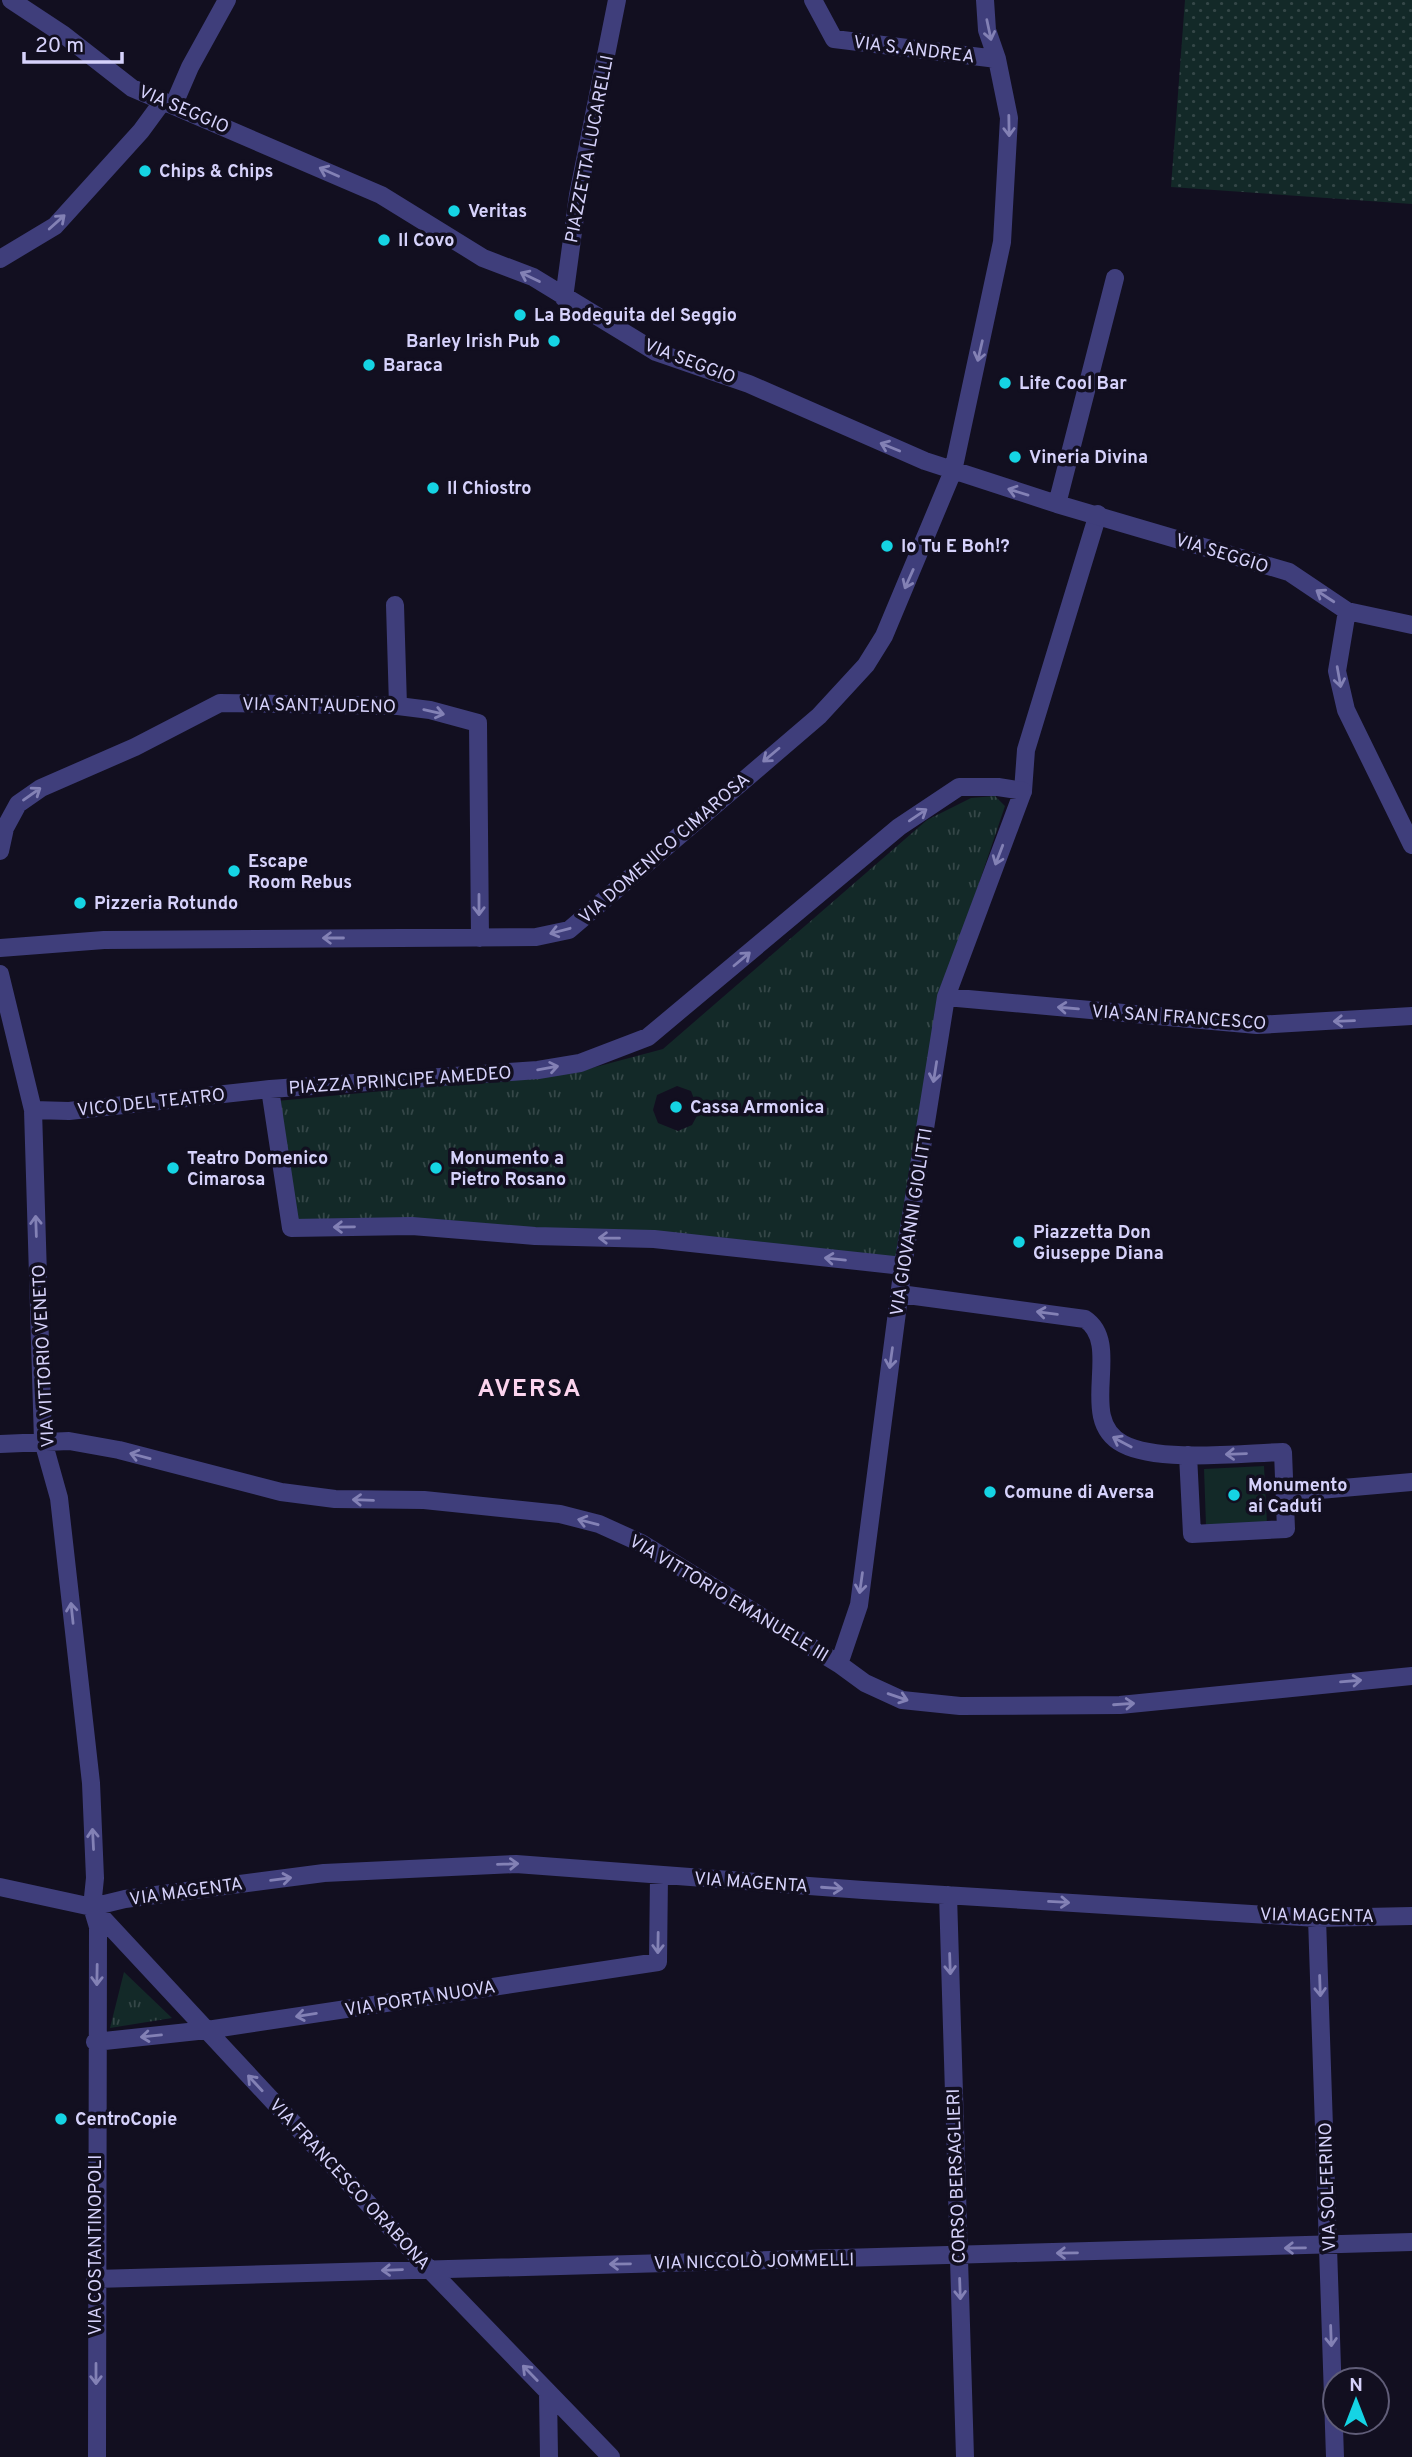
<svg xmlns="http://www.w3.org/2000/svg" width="1412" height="2457" font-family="Overpass,sans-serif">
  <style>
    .grass { fill: url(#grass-dots) }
    .park { fill: url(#park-tufts); fill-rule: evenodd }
    .garden { fill: #132928 }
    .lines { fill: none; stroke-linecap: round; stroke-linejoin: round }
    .pedestrian { stroke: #3f3e7b; stroke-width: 18 }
    .minor { stroke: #3f3e7b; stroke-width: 18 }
    .oneway { stroke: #8381b5 }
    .poi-dot { fill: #15d4e4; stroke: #120f20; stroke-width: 2.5 }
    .labels { text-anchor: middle; stroke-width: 7; stroke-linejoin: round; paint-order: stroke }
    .street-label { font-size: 18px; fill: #d6d2fb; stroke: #120f20 }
    .poi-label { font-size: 18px; font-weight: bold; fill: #d6d2fb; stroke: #120f20; text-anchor: start }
    .district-label { font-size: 24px; font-weight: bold; letter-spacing: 2px; fill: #fbd4ee; stroke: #120f20 }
  </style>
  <defs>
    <pattern id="grass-dots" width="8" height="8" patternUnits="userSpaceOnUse" patternTransform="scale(1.75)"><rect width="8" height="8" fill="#132928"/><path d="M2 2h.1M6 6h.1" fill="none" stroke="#354748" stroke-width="1.8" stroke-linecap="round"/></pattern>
    <pattern id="park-tufts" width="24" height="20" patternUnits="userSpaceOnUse" patternTransform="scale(1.75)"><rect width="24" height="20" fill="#132928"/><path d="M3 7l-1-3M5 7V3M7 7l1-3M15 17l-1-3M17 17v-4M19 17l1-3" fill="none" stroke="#354748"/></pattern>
  </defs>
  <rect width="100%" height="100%" fill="#120f20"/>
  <path class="grass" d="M1185 0H1412V204L1171 187Z"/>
  <path class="park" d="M995 796 1005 806 941 996 899 1260 296 1223 277 1101 573 1073 663 1049 927 820 971 798ZM677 1086 691 1091 699 1112 692 1125 678 1131 658 1123 653 1110 657 1095Z
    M124 1972 172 2018 110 2028Z"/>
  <path class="garden" d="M1264 1466 1267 1523 1206 1526 1204 1469Z"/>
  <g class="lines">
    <path class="pedestrian" d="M1023 791 1026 750 1098 514"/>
    <path class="minor" d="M11 0 64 35 132 88 381 195 483 258 533 277 656 352 749 384 925 461 1057 504 1289 572 1347 611 1412 625
      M813 0 834 39 997 59
      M174 104 190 67 227 0
      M0 259 55 226 141 131 163 101
      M564 298 578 195 617 0
      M1057 504 1115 278
      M395 605 398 706
      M1347 611 1337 671 1346 710 1412 845
      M0 851 5 828 18 804 41 788 135 747 220 703 398 706 430 710 478 723 480 938
      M0 948 104 940 536 937 569 930 819 716 866 665 884 636 953 471 1002 242 1009 118 997 59 987 30 985 0
      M0 974 33 1110 43 1441 59 1498 91 1783 95 1878 92 1907 98 1927 97 2457
      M946 997 1257 1025 1412 1016
      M33 1110 69 1111 270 1089
      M900 1294 1085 1319C1124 1345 1075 1419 1123 1444 1159 1463 1242 1453 1283 1452L1286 1529 1192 1534 1188 1455
      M0 1444 69 1441 119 1450 281 1492 335 1499 424 1500 560 1514 599 1524 641 1543 839 1664 865 1683 902 1700 960 1706 1120 1705 1412 1676
      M1285 1493 1412 1482
      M839 1664 859 1605 903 1266 946 997 1023 791 998 787H959L899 827 648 1037 580 1063 538 1070 270 1089 291 1228 412 1226 535 1236 654 1239 903 1266
      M0 1887 92 1907 125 1899 324 1873 516 1864 863 1890 1317 1918 1412 1916
      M948 1895 965 2457
      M95 1910 429 2269 611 2457
      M1317 1918 1335 2457
      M95 2042 207 2030 658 1962 659 1875
      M95 2279 1412 2242
      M548 2392 549 2457"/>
  </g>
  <defs><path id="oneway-shaft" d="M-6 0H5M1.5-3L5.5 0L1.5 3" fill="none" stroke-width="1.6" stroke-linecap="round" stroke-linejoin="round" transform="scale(1.75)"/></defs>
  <g class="oneway">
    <use href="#oneway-shaft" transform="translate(989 30) rotate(78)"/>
    <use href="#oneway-shaft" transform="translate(1009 126) rotate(89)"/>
    <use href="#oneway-shaft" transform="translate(329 172) rotate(-156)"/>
    <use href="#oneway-shaft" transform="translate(57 222) rotate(-42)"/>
    <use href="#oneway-shaft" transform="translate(530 277) rotate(-154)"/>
    <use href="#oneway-shaft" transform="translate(980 351) rotate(103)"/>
    <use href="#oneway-shaft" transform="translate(890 447) rotate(-158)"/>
    <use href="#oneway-shaft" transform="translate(1018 492) rotate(-163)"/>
    <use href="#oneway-shaft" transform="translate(909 579) rotate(114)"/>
    <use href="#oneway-shaft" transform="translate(1325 596) rotate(-147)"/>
    <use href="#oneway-shaft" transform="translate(1339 677) rotate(80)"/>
    <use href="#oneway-shaft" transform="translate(434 712) rotate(13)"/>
    <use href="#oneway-shaft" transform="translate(771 755) rotate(140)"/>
    <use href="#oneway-shaft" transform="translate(32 794) rotate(-35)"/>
    <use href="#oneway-shaft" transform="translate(918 815) rotate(-34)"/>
    <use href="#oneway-shaft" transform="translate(999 855) rotate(111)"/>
    <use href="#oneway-shaft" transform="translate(479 905) rotate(90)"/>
    <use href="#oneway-shaft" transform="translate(560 931) rotate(165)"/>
    <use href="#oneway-shaft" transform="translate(333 938) rotate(180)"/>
    <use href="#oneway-shaft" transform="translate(742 959) rotate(-40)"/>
    <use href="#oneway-shaft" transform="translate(1068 1008) rotate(-175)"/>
    <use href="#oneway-shaft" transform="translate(1344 1021) rotate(178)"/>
    <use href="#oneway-shaft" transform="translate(548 1068) rotate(-10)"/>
    <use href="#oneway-shaft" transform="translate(935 1072) rotate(99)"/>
    <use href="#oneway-shaft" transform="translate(36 1226) rotate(-92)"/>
    <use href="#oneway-shaft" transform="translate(344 1227) rotate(179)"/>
    <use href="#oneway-shaft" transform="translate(609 1238) rotate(-179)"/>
    <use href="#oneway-shaft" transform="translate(835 1259) rotate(-174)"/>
    <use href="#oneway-shaft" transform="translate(1047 1313) rotate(-173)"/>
    <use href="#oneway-shaft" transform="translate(891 1358) rotate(98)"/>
    <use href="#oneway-shaft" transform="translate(1122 1442) rotate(-152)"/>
    <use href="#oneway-shaft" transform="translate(1236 1454) rotate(178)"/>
    <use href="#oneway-shaft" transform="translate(140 1456) rotate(-165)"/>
    <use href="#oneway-shaft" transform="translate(363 1500) rotate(-178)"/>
    <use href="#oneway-shaft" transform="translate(588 1522) rotate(-165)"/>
    <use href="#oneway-shaft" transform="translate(861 1583) rotate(98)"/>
    <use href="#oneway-shaft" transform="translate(72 1613) rotate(-96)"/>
    <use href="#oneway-shaft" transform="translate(1351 1681) rotate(-5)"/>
    <use href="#oneway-shaft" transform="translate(898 1697) rotate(19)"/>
    <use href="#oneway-shaft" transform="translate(1124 1704) rotate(-4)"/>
    <use href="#oneway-shaft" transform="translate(93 1839) rotate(-93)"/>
    <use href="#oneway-shaft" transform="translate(508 1864) rotate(-2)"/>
    <use href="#oneway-shaft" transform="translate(281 1879) rotate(-7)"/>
    <use href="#oneway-shaft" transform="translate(832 1888) rotate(4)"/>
    <use href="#oneway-shaft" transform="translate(1059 1902) rotate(3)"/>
    <use href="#oneway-shaft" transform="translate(658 1943) rotate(91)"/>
    <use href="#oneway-shaft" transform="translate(950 1964) rotate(88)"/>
    <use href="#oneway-shaft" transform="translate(97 1975) rotate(91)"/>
    <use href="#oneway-shaft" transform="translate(1320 1986) rotate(88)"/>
    <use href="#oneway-shaft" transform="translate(306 2015) rotate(171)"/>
    <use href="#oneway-shaft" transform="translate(151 2036) rotate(174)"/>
    <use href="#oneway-shaft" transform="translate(255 2083) rotate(-133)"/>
    <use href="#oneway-shaft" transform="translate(1295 2248) rotate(179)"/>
    <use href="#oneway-shaft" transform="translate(1067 2253) rotate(179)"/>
    <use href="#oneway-shaft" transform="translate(620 2264) rotate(179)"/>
    <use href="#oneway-shaft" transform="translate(392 2270) rotate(178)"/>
    <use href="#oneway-shaft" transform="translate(960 2289) rotate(88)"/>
    <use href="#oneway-shaft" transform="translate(1331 2336) rotate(88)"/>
    <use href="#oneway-shaft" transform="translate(530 2373) rotate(-134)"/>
    <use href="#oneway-shaft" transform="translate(96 2374) rotate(90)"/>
  </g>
  <g class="poi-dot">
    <circle cx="145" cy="171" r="7"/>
    <circle cx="454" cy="211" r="7"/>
    <circle cx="384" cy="240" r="7"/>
    <circle cx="520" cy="315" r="7"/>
    <circle cx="554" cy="341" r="7"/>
    <circle cx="369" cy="365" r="7"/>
    <circle cx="1005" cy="383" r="7"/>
    <circle cx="1015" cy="457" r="7"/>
    <circle cx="433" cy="488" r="7"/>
    <circle cx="887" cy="546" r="7"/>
    <circle cx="234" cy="871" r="7"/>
    <circle cx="80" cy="903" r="7"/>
    <circle cx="676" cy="1107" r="7"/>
    <circle cx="173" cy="1168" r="7"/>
    <circle cx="436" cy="1168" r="7"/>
    <circle cx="1019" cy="1242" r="7"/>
    <circle cx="990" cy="1492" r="7"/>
    <circle cx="1234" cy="1495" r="7"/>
    <circle cx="61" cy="2119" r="7"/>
  </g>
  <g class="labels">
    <g class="street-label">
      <text transform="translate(914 49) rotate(7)" y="6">VIA S. ANDREA</text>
      <text transform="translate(184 109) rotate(23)" y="6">VIA SEGGIO</text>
      <text transform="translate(589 149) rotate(-79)" y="6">PIAZZETTA LUCARELLI</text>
      <text transform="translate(690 361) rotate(21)" y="6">VIA SEGGIO</text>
      <text transform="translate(1222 553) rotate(17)" y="6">VIA SEGGIO</text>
      <text transform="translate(319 705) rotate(1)" y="6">VIA SANT'AUDENO</text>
      <text transform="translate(664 848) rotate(-41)" y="6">VIA DOMENICO CIMAROSA</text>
      <text transform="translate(1179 1017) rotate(4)" y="6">VIA SAN FRANCESCO</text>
      <text transform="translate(400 1080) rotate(-4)" y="6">PIAZZA PRINCIPE AMEDEO</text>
      <text transform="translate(151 1102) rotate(-6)" y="6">VICO DEL TEATRO</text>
      <text transform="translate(911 1222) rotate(-81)" y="6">VIA GIOVANNI GIOLITTI</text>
      <text transform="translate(43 1356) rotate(-93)" y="6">VIA VITTORIO VENETO</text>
      <text transform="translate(729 1598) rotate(31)" y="6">VIA VITTORIO EMANUELE III</text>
      <text transform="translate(751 1882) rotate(4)" y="6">VIA MAGENTA</text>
      <text transform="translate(186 1891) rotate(-8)" y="6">VIA MAGENTA</text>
      <text transform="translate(1317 1915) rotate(1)" y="6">VIA MAGENTA</text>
      <text transform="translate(420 1998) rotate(-9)" y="6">VIA PORTA NUOVA</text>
      <text transform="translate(956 2176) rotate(-92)" y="6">CORSO BERSAGLIERI</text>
      <text transform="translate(350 2184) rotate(47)" y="6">VIA FRANCESCO ORABONA</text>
      <text transform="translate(1327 2187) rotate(-92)" y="6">VIA SOLFERINO</text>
      <text transform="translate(95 2245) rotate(-90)" y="6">VIA COSTANTINOPOLI</text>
      <text transform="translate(754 2261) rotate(-1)" y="6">VIA NICCOLÒ JOMMELLI</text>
    </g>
    <g class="poi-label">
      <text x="159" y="177">Chips &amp; Chips</text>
      <text x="468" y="217">Veritas</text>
      <text x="398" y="246">Il Covo</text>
      <text x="534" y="321">La Bodeguita del Seggio</text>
      <text x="540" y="347" text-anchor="end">Barley Irish Pub</text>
      <text x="383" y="371">Baraca</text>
      <text x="1019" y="389">Life Cool Bar</text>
      <text x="1029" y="463">Vineria Divina</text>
      <text x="447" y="494">Il Chiostro</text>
      <text x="901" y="552">Io Tu E Boh!?</text>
      <text x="248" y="867">Escape<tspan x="248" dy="21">Room Rebus</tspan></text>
      <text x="94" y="909">Pizzeria Rotundo</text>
      <text x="690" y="1113">Cassa Armonica</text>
      <text x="187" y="1164">Teatro Domenico<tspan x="187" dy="21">Cimarosa</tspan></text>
      <text x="450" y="1164">Monumento a<tspan x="450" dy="21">Pietro Rosano</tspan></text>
      <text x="1033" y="1238">Piazzetta Don<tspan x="1033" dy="21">Giuseppe Diana</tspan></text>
      <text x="1248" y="1491">Monumento<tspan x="1248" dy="21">ai Caduti</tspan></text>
      <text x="1004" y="1498">Comune di Aversa</text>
      <text x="75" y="2125">CentroCopie</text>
    </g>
    <g class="district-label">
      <text x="530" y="1396">AVERSA</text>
    </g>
  </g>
  <g transform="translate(1356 2401)"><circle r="33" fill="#120f20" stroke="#605d78" stroke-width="2"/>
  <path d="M0-5L12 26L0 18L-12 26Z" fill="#15d4e4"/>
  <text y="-10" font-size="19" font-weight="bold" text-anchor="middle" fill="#d6d2fb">N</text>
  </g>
  <path d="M24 52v10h98v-10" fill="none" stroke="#d6d2fb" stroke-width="3.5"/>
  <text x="35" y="52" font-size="21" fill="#d6d2fb" stroke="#120f20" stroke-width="5" paint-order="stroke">20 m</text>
</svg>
